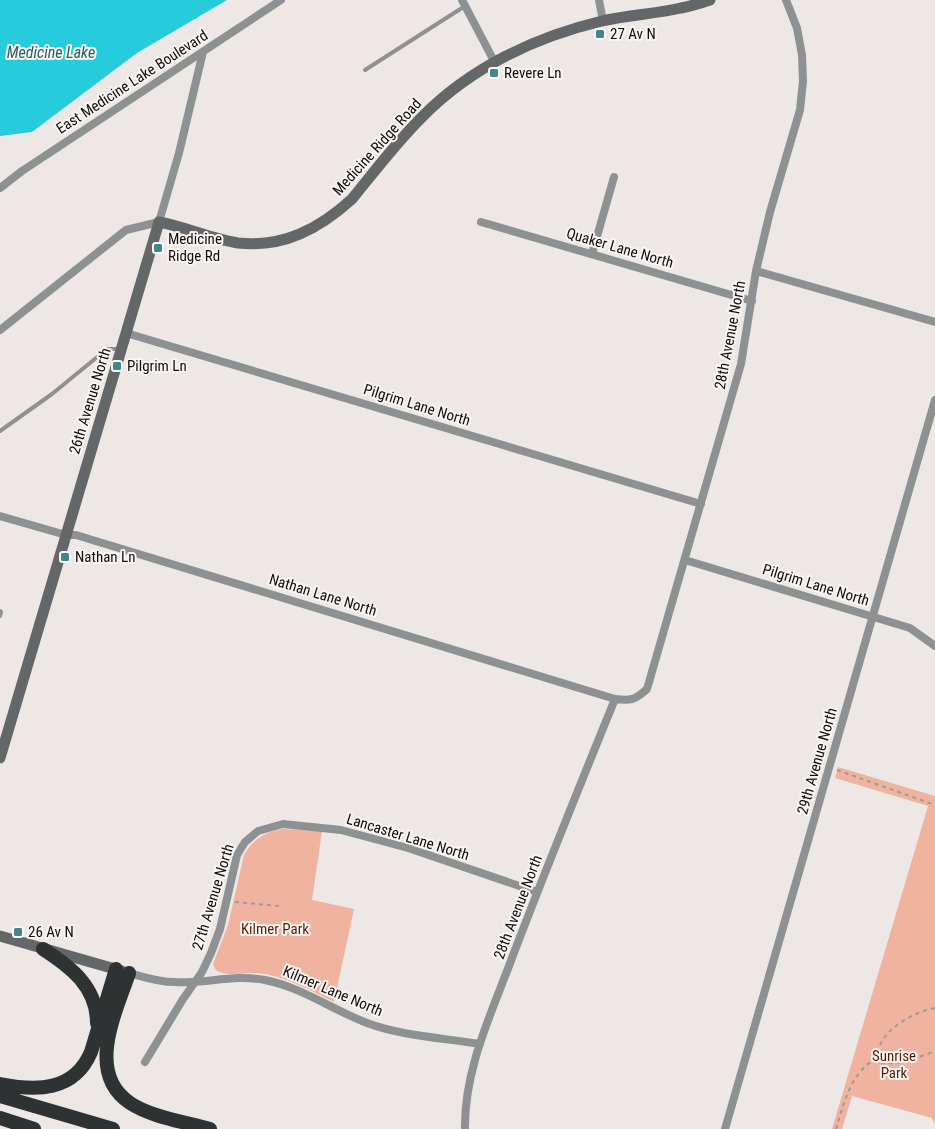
<svg xmlns="http://www.w3.org/2000/svg" width="935" height="1129" font-family="'Roboto Condensed',sans-serif">
  <style>
    .green { fill: #efb39f }
    .water { fill: #27ccdc }
    .lines { fill: none; stroke-linecap: round; stroke-linejoin: round }
    .path { stroke: #9d9a98; stroke-width: 2; stroke-dasharray: 4 4; stroke-linecap: butt }
    .lane { stroke: #8e9191; stroke-width: 4 }
    .street { stroke: #8e9191; stroke-width: 8 }
    .secondary { stroke: #646767; stroke-width: 11 }
    .highway { stroke: #2e3232; stroke-width: 14 }
    .poi-dot { fill: #40878f; stroke: #faf5f3; stroke-width: 2 }
    .labels { text-anchor: middle; stroke-width: 4; stroke-linejoin: round; paint-order: stroke }
    .poi-label { font-size: 15px; fill: #0e0d0c; stroke: #faf5f3; text-anchor: start }
    .street-label { font-size: 15px; fill: #0e0d0c; stroke: #faf5f3 }
    .park-label { font-size: 15px; fill: #591d07; stroke: #faf5f3 }
    .water-label { font-size: 16px; font-style: italic; fill: #246167; stroke: #faf5f3 }
  </style>
  <rect width="100%" height="100%" fill="#ede8e6"/>
  <path class="green" d="M838 767 935 796V1124L932 1118 852 1096 842 1129H832L928 806 835 778Z
    M283 829 322 831 312 900 354 909 334 1002C309 990 285 976 257 973 245 972 224 978 215 969L213 964 228 925 244 855C253 839 265 832 283 829Z"/>
  <path class="water" d="M0 0H227L137 53 32 132 0 136Z"/>
  <g class="lines">
    <path class="path" d="M837 770 935 805
      M235 902 279 906
      M874 1060C877 1054 879 1047 882 1041 893 1024 915 1012 935 1008
      M836 1129C843 1105 851 1073 874 1060 893 1069 916 1058 935 1051"/>
    <path class="lane" d="M365 70 465 6
      M0 431 52 394 107 349H119
      M0 611 1 612 0 616"/>
    <path class="street" d="M462 0 494 61
      M599 0 603 21
      M0 188 22 171 281 0
      M481 222 752 301
      M592 254 614 177
      M756 271 935 322
      M0 330 126 230 159 222 179 153 203 52
      M126 333 701 504
      M0 516 66 535H76L615 699C631 701 635 700 647 689L741 364 756 271 770 212 800 110 803 81 802 55 797 28 786 0
      M685 560 910 628 935 646
      M129 973C144 977 158 982 174 982 204 984 235 974 265 980 301 987 333 1010 367 1023 402 1036 443 1038 480 1044
      M145 1062 183 999 202 972 211 953 220 929 237 855 245 842 258 831 283 824 341 830 408 848 537 892
      M465 1129C464 1069 492 1012 512 958 545 871 580 785 615 699
      M725 1129 935 400"/>
    <path class="secondary" d="M0 758 159 222C186 227 211 239 238 243 283 248 319 229 352 199 374 172 396 143 421 118 470 68 535 37 602 21 628 15 655 14 681 8 691 6 701 3 710 0
      M0 936 122 971"/>
    <path class="highway" d="M43 949C71 967 97 987 97 1023
      M129 973C116 1012 85 1073 130 1103 151 1117 185 1122 210 1129
      M0 1084C36 1091 74 1092 91 1052L116 969
      M0 1096 113 1129
      M0 1118 34 1129"/>
  </g>
  <g class="poi-dot">
    <rect x="595" y="29" width="10" height="10" rx="2.5"/>
    <rect x="489" y="68" width="10" height="10" rx="2.5"/>
    <rect x="153" y="243" width="10" height="10" rx="2.5"/>
    <rect x="112" y="361" width="10" height="10" rx="2.5"/>
    <rect x="60" y="552" width="10" height="10" rx="2.5"/>
    <rect x="13" y="927" width="10" height="10" rx="2.5"/>
  </g>
  <g class="labels">
    <g class="poi-label">
      <text x="610" y="39">27 Av N</text>
      <text x="504" y="78">Revere Ln</text>
      <text x="168" y="244">Medicine<tspan x="168" dy="17">Ridge Rd</tspan></text>
      <text x="127" y="371">Pilgrim Ln</text>
      <text x="75" y="562">Nathan Ln</text>
      <text x="28" y="937">26 Av N</text>
    </g>
    <g class="street-label">
      <text transform="translate(132 82) rotate(-33)" y="5">East Medicine Lake Boulevard</text>
      <text transform="translate(377 147) rotate(-48)" y="5">Medicine Ridge Road</text>
      <text transform="translate(620 248) rotate(16)" y="5">Quaker Lane North</text>
      <text transform="translate(730 335) rotate(-79)" y="5">28th Avenue North</text>
      <text transform="translate(90 401) rotate(-73)" y="5">26th Avenue North</text>
      <text transform="translate(417 405) rotate(17)" y="5">Pilgrim Lane North</text>
      <text transform="translate(816 585) rotate(17)" y="5">Pilgrim Lane North</text>
      <text transform="translate(323 595) rotate(17)" y="5">Nathan Lane North</text>
      <text transform="translate(817 761) rotate(-74)" y="5">29th Avenue North</text>
      <text transform="translate(408 837) rotate(17)" y="5">Lancaster Lane North</text>
      <text transform="translate(213 897) rotate(-73)" y="5">27th Avenue North</text>
      <text transform="translate(518 907) rotate(-69)" y="5">28th Avenue North</text>
      <text transform="translate(333 991) rotate(23)" y="5">Kilmer Lane North</text>
    </g>
    <g class="park-label">
      <text x="275" y="934">Kilmer Park</text>
      <text x="894" y="1061">Sunrise<tspan x="894" dy="17">Park</tspan></text>
    </g>
    <g class="water-label">
      <text x="51" y="58">Medicine Lake</text>
    </g>
  </g>
</svg>
